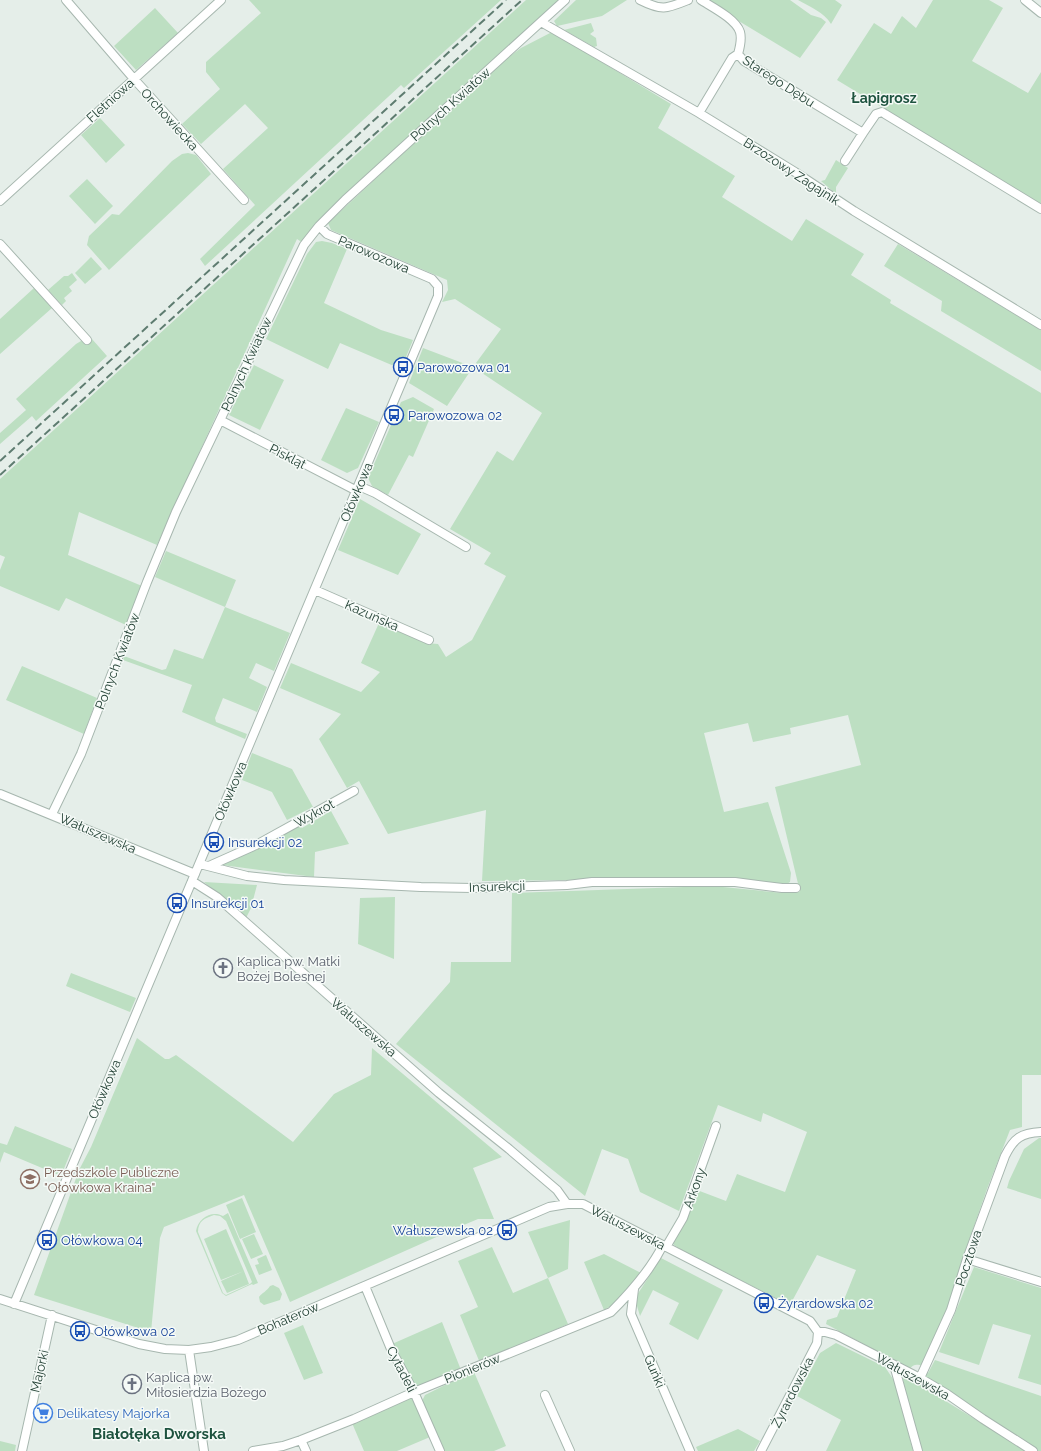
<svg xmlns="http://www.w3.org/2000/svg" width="1041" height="1451" font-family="Raleway,sans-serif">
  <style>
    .green { fill: #bddfc2; fill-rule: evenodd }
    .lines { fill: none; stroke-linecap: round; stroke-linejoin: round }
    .minor-casing { stroke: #a7b7af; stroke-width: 10 }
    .minor { stroke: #fff; stroke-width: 8 }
    .rail { stroke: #5e7c70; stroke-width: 2; stroke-dasharray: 8 4; stroke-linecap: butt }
    .labels { text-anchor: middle; stroke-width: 3; stroke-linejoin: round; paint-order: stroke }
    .street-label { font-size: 13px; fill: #234135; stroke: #f5faf7 }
    .transit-label { font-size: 13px; fill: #164399; stroke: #f5faf7; text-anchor: start }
    .worship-label { font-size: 13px; fill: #5b616d; stroke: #f5faf7; text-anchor: start }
    .education-label { font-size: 13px; fill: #785e54; stroke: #f5faf7; text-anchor: start }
    .shop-label { font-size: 13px; fill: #366cbe; stroke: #f5faf7; text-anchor: start }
    .neighbourhood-label { font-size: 14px; font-weight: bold; fill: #1e533f; stroke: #f5faf7 }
    .quarter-label { font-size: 15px; font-weight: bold; fill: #1e533f; stroke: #f5faf7 }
  </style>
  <rect width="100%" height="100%" fill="#e5eee9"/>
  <path class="green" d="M249 0H501L404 88 401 85 205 266 200 259 255 205 223 169 268 128 245 104 201 144 182 124 220 89 206 72V62L261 13Z
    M526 0H560L320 219 303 243 297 239 157 545 79 512 68 555 142 586 126 625 66 598 59 611 0 586V570L5 557 0 555V479Z
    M576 0H627L602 16 557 26 554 21Z
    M704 0H790L811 15 821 18 826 22 800 58Z
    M798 0H835L842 5 831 24C824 12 810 7 798 0Z
    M933 0H989L1003 8 972 61 1028 93 1041 72V204L837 80 874 23 891 34 902 16 916 28Z
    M155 8 178 33 136 70 114 46Z
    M591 23 594 31 590 34 596 38 597 46 594 47 564 30Z
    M552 32 671 104 658 128 735 176 722 197 792 241 806 219 864 254 851 275 891 300 890 303 1041 393V1075H1022V1127L1010 1130 987 1189 964 1255 948 1313 923 1366C917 1364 913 1364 910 1369L826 1324 827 1320 837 1317 856 1270 817 1255 790 1305 685 1252 674 1245 672 1242 697 1190 726 1201 737 1174 785 1192 807 1132 763 1113 761 1122 718 1105 679 1211 640 1192 628 1159 602 1149 585 1196 396 1044 450 982 451 962H511L512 893 713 886 783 893 800 892 775 787 861 765 848 715 790 728 791 734 753 742 748 723 704 733 724 812 768 802 791 873 790 882 785 885 718 878 482 881 486 810 388 834 359 781 347 788 319 739 341 714 280 688 291 663 361 692 380 672 361 663 379 623 426 643 438 644 446 657 472 640 506 576 484 564 491 553 450 529 497 451 513 461 542 413 473 367 447 406 409 383 423 348 473 367 501 329 455 299 442 302 448 290 447 280 331 230 328 223 498 65 521 48Z
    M100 118 125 145 106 163 81 135Z
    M188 153 196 155 211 174 109 270 87 245 89 236 112 214 119 215 172 161 182 154Z
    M836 160 848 168 836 187V194L821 181 825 180Z
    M87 179 113 206 95 224 69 196Z
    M322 241 332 243 347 249 324 303 381 330 413 340 401 369 340 343 328 369 266 339 307 254 316 242Z
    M898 244 1041 330V371L941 311 942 301 884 266Z
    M91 257 102 269 85 284 75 273Z
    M72 273 77 280 69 287 72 291 64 298 66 301 62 305 48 290 64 276H68Z
    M34 288 52 308 0 354V319Z
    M92 339 107 356 36 421 32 416 0 444V433L26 410 16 399 76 344 81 341 88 342Z
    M254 365 284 380 260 430 229 415Z
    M413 397 434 409 413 457 409 455 388 495 372 486 368 478 401 402Z
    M346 408 379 422 358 468 347 473 321 460Z
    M360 499 421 534 398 575 338 550Z
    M166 551 236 580 225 607 290 633 274 671 256 663 249 678 267 687 257 712 223 698 215 718 216 722 247 734 245 739 182 712 192 685 123 660 124 656 162 670 166 669 174 649 203 659 225 607 155 577Z
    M22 666 97 698 84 734 6 700Z
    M252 753 292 769 313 807 287 820 272 792 242 780Z
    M331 811 349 844 315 852 314 877 222 865 299 823 302 828Z
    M204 882 257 885 251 908 246 918Z
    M395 897 394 959 358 944 360 898Z
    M71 973 136 998 130 1012 66 986Z
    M137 1038 165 1059H169L176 1055 293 1142 334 1094 371 1075 372 1048 502 1157 473 1168 494 1219H478L459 1227 290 1302 244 1195 164 1227 160 1238 151 1332 34 1295 79 1170 91 1147Z
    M15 1126 72 1149 61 1176 4 1152 0 1163V1143L7 1145Z
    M1039 1138H1041V1199L1007 1188 1009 1181 1024 1149Z
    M242 1198 256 1232 240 1239 226 1205Z
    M228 1213 258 1283 253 1285 252 1284 226 1296 222 1293 196 1231C198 1218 212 1210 223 1216ZM214 1215 220 1216 226 1221 252 1282 250 1284 226 1295 223 1293 198 1232C198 1221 205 1218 214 1215Z
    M570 1220 568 1269 548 1278 568 1324 480 1363 460 1315 478 1307 458 1261 492 1247 513 1293 548 1278 528 1232Z
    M226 1229 244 1271 221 1280 204 1239Z
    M254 1234 263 1254 251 1259 242 1239Z
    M604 1254 643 1274 616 1303 604 1310 584 1262Z
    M266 1255 272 1270 259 1275 255 1265 259 1264 257 1259Z
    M661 1258 723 1290 698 1340 669 1324 679 1303 653 1290 640 1316 637 1306V1295Z
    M974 1267 1041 1288V1385L1018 1378 1031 1335 993 1324 979 1365 939 1352Z
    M244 1271 249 1284 227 1293 221 1281Z
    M273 1285 279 1288 282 1294 280 1300 264 1305 260 1302 259 1297C262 1293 267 1291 270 1286Z
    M442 1322 461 1370 416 1389 392 1344Z
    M303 1325 323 1373 304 1380 284 1333Z
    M836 1343 885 1367 895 1382 913 1451H826L841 1420 797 1396 820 1353Z
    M935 1360 1041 1396V1451H1038L926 1377V1372L928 1373Z
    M474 1372 506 1446 494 1451H444L422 1401 425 1395 443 1386Z
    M901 1372 923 1383 926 1389 1027 1451H921Z
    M412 1397 430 1437 397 1451H364L352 1423Z
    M738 1429 760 1441 754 1451H698L696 1447Z
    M0 1441 16 1445 15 1451H0Z"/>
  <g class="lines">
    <defs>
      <path id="minor" d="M66 0 134 79 244 200
        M640 0C662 11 666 9 688 0
        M701 0C712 7 736 19 740 32 742 39 740 47 738 54L744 61 863 133 876 114 882 112 885 114 1041 209
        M1025 0 1041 13
        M541 22 699 113 795 172 854 211 1041 325
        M699 113 732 58 738 54
        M845 161 863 133
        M0 201 221 0
        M0 244 87 340
        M220 420 357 491
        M359 486 375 493 466 547
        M315 590 429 640
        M0 794 195 874
        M52 814 81 754 147 582 176 512 304 245 319 226 345 200 565 0
        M200 864 247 876 284 880 421 887 472 888 567 885 592 882H735L782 888H796
        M209 866 256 845 354 791
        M192 881 217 897 439 1093 509 1149 557 1190 567 1204
        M666 1247 683 1218 716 1126
        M967 1259 1041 1282
        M365 1286 391 1349 414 1392 440 1451
        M634 1289 631 1314 690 1451
        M0 1299 139 1344 165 1349 189 1350 211 1347 238 1340 549 1207 567 1204H583L810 1321 818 1332 817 1343 761 1451
        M14 1304 438 296V286L432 279 327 234 319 226
        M818 1332H825L836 1335 920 1378 947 1394 983 1419 1033 1451
        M189 1350 204 1451
        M894 1365 918 1451
        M920 1378 951 1310 967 1259 1005 1156C1014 1138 1021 1133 1041 1132
        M545 1395 570 1451
        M301 1440 306 1451
        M22 1451 52 1315
        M253 1451 283 1446 301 1440 354 1419 414 1392 611 1312C631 1292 650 1271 663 1245"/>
    </defs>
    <use href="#minor" class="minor-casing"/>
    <use href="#minor" class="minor"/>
    <path class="rail" d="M0 461 506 0
      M0 475 522 0"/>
  </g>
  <defs>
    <symbol id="bus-ring" viewBox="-11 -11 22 22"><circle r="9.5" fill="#f5faf7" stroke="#1a4fb4" stroke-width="1.5"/><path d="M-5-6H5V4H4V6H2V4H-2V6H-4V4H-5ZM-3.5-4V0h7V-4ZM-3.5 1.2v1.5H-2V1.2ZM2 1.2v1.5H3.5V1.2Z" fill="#1a4fb4"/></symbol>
    <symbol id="church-ring" viewBox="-11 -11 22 22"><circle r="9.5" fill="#f5faf7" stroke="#6b7280" stroke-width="1.5"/><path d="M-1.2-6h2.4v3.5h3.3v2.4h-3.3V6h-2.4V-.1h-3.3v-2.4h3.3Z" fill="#6b7280"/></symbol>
    <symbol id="school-ring" viewBox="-11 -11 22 22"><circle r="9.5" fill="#f5faf7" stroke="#8d6e63" stroke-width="1.5"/><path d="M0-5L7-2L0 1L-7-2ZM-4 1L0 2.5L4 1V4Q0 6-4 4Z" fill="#8d6e63"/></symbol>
    <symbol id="supermarket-ring" viewBox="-11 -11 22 22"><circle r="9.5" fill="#f5faf7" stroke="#3f7fe0" stroke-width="1.5"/><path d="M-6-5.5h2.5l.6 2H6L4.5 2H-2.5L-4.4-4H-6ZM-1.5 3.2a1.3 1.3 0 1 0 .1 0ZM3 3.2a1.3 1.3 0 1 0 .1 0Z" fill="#3f7fe0"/></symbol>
  </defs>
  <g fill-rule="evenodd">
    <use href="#bus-ring" x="392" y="356" width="22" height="22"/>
    <use href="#bus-ring" x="383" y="404" width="22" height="22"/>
    <use href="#bus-ring" x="203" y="831" width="22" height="22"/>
    <use href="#bus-ring" x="166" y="892" width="22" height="22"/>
    <use href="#church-ring" x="212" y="957" width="22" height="22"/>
    <use href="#school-ring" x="19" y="1168" width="22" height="22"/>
    <use href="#bus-ring" x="496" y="1219" width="22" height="22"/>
    <use href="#bus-ring" x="36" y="1229" width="22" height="22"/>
    <use href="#bus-ring" x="753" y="1292" width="22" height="22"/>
    <use href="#bus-ring" x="69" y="1320" width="22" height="22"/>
    <use href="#church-ring" x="121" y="1373" width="22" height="22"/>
    <use href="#supermarket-ring" x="32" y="1402" width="22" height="22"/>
  </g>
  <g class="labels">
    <g class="street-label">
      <text transform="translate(779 81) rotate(33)" y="5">Starego Dębu</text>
      <text transform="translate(110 100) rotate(-42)" y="5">Fletniowa</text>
      <text transform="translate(450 104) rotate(-42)" y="5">Polnych Kwiatów</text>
      <text transform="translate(170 119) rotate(48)" y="5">Orchowiecka</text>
      <text transform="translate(792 171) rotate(33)" y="5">Brzozowy Zagajnik</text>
      <text transform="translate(374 254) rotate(23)" y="5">Parowozowa</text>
      <text transform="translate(246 364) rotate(-65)" y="5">Polnych Kwiatów</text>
      <text transform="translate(288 456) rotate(27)" y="5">Piskląt</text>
      <text transform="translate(356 492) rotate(-67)" y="5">Ołówkowa</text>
      <text transform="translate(372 615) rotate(24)" y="5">Kazuńska</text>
      <text transform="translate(117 661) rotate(-69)" y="5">Polnych Kwiatów</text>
      <text transform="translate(230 791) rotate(-67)" y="5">Ołówkowa</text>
      <text transform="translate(314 813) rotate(-29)" y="5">Wykrot</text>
      <text transform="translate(98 833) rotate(23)" y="5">Wałuszewska</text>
      <text transform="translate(497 886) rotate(-2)" y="5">Insurekcji</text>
      <text transform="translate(364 1027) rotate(41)" y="5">Wałuszewska</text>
      <text transform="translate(104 1089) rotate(-67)" y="5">Ołówkowa</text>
      <text transform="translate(694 1188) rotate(-70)" y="5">Arkony</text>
      <text transform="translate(628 1227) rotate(27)" y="5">Wałuszewska</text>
      <text transform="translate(968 1258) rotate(-72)" y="5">Pocztowa</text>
      <text transform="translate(288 1318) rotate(-23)" y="5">Bohaterów</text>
      <text transform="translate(472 1368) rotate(-22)" y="5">Pionierów</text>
      <text transform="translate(402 1369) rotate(63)" y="5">Cytadeli</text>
      <text transform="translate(39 1371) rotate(-77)" y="5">Majorki</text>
      <text transform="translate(655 1371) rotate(67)" y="5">Guńki</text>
      <text transform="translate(913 1376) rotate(29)" y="5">Wałuszewska</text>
      <text transform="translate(792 1392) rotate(-63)" y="5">Żyrardowska</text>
    </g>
    <g class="transit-label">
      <text x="417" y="372">Parowozowa 01</text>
      <text x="408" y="420">Parowozowa 02</text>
      <text x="228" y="847">Insurekcji 02</text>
      <text x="191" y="908">Insurekcji 01</text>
      <text x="493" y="1235" text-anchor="end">Wałuszewska 02</text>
      <text x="61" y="1245">Ołówkowa 04</text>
      <text x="778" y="1308">Żyrardowska 02</text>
      <text x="94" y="1336">Ołówkowa 02</text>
    </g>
    <g class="worship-label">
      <text x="237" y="966">Kaplica pw. Matki<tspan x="237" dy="15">Bożej Bolesnej</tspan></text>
      <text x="146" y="1382">Kaplica pw.<tspan x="146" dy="15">Miłosierdzia Bożego</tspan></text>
    </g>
    <g class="education-label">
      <text x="44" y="1177">Przedszkole Publiczne<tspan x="44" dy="15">"Ołówkowa Kraina"</tspan></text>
    </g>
    <g class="shop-label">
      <text x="57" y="1418">Delikatesy Majorka</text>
    </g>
    <g class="neighbourhood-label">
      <text x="884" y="103">Łapigrosz</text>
    </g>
    <g class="quarter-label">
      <text x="159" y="1439">Białołęka Dworska</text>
    </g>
  </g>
</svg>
